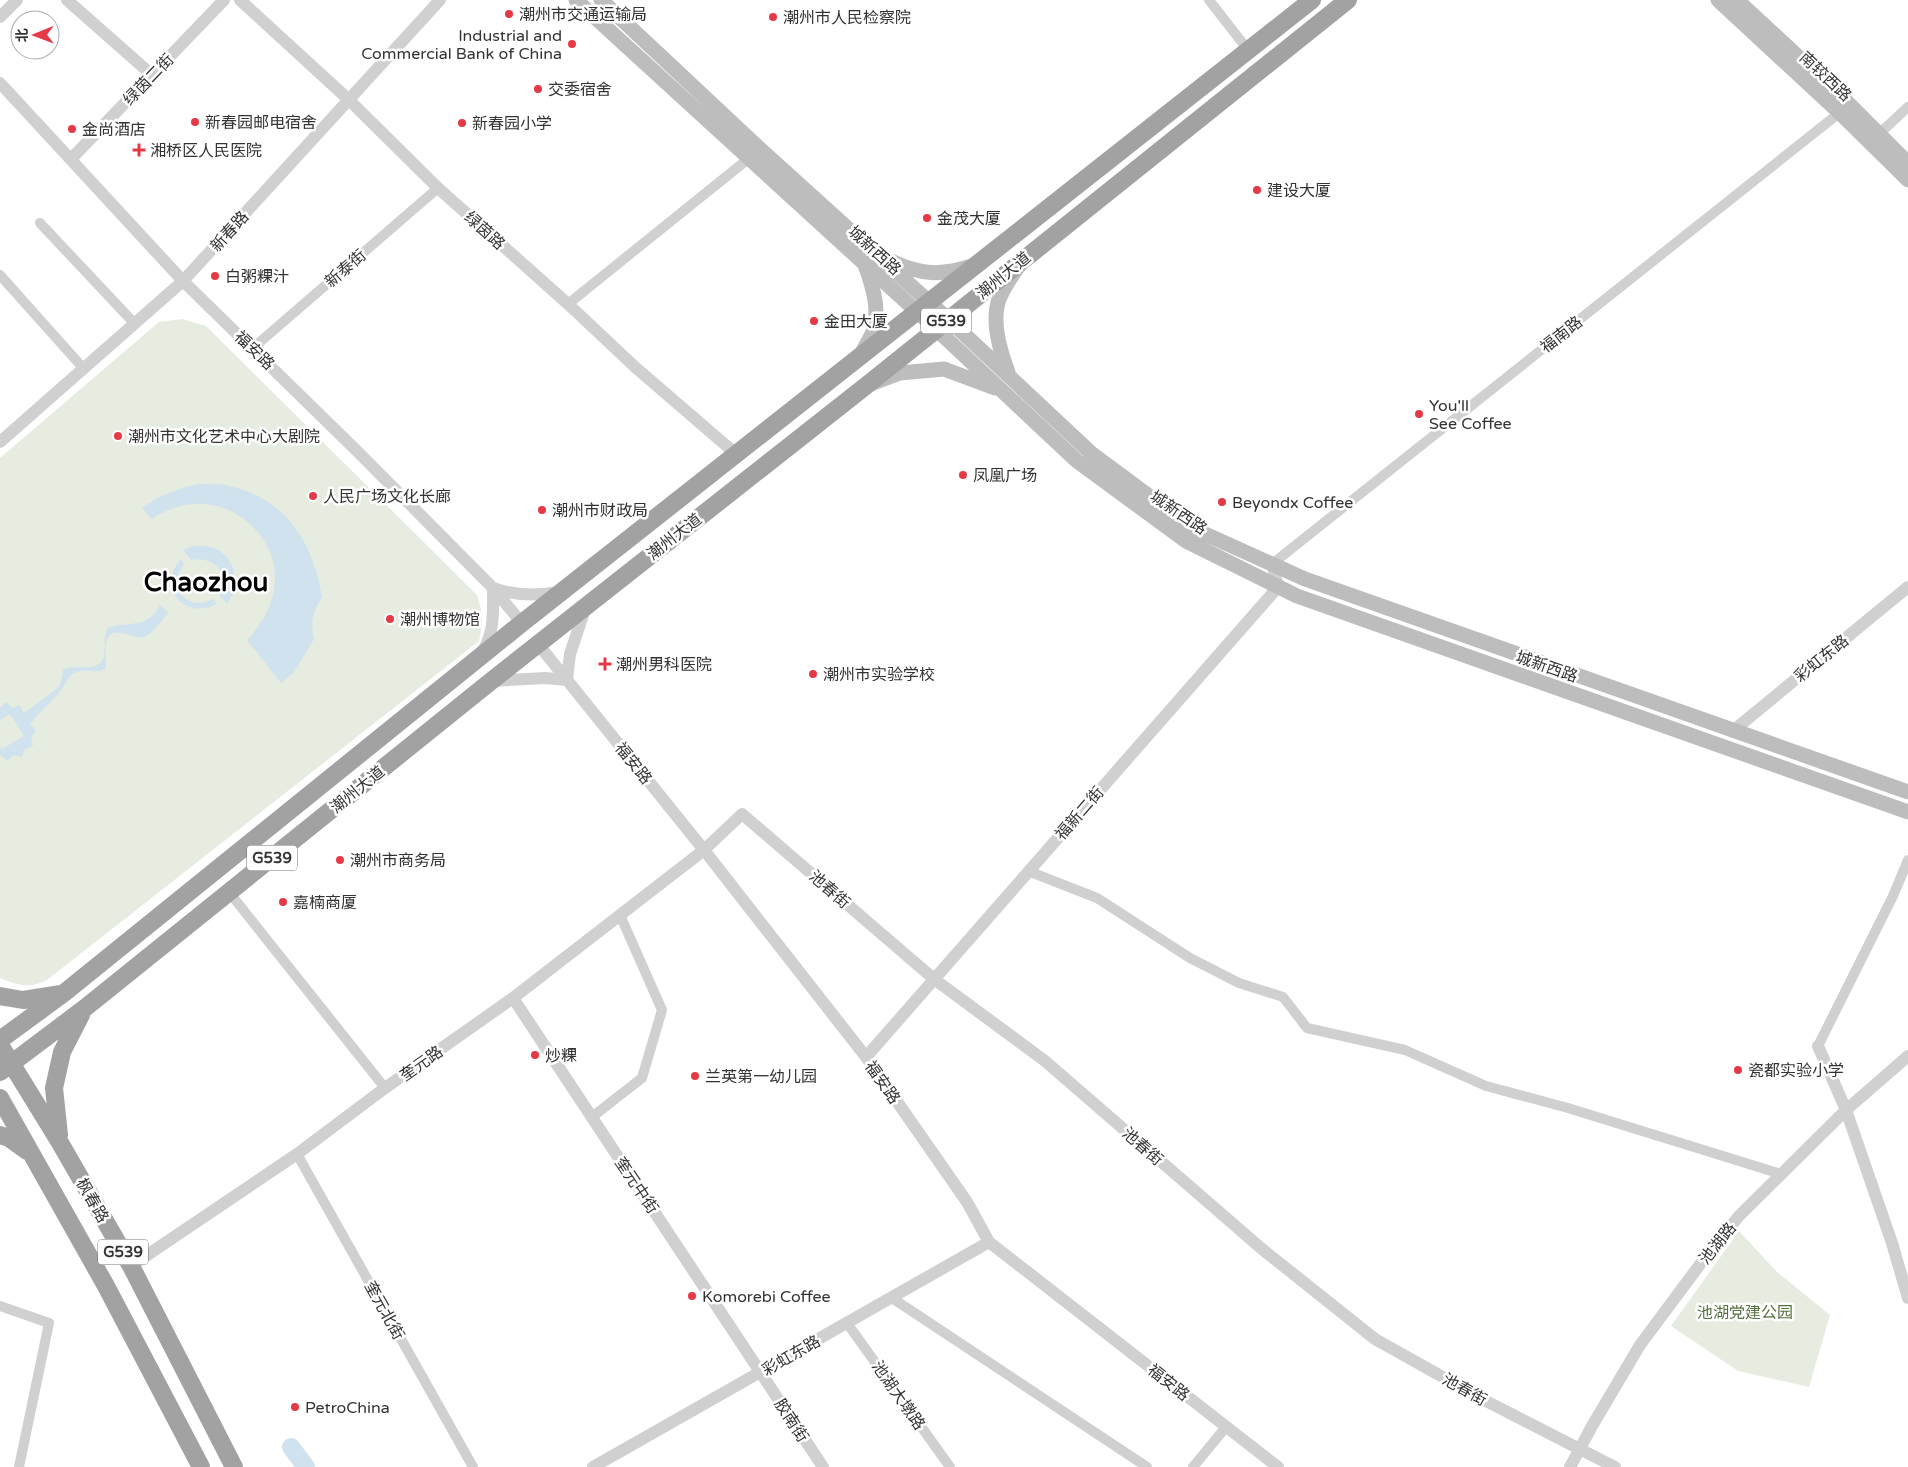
<svg xmlns="http://www.w3.org/2000/svg" width="1908" height="1467" font-family="'Varela Round','Noto Sans SC',sans-serif">
  <style>
    .green { fill: #e6ecdf }
    .water { fill: #cfe2ee }
    .lines { fill: none; stroke-linecap: round; stroke-linejoin: round }
    .river { stroke: #cfe2ee; stroke-width: 18 }
    .minor { stroke: #d0d0d0; stroke-width: 10 }
    .tertiary { stroke: #d0d0d0; stroke-width: 12 }
    .secondary { stroke: #bdbdbd; stroke-width: 15 }
    .trunk { stroke: #a2a2a2; stroke-width: 18 }
    .poi-dot { fill: #e63946; stroke: #fff; stroke-width: 2 }
    .labels { text-anchor: middle; stroke-width: 5; stroke-linejoin: round; paint-order: stroke }
    .shield { fill: #fff; stroke: #707070; stroke-width: 1 }
    .shield-label { font-size: 15px; font-weight: bold; fill: #333 }
    .poi-label { font-size: 16px; fill: #333; stroke: #fff; text-anchor: start }
    .street-label { font-size: 16px; fill: #333; stroke: #fff }
    .park-label { font-size: 16px; fill: #56703f; stroke: #fff }
    .town-label { font-size: 26px; font-weight: bold; fill: #000; stroke: #fff }
  </style>
  <rect width="100%" height="100%" fill="#fff"/>
  <path class="green" d="M182 319 206 326 477 595C483 611 483 624 479 641L47 980C30 989 17 985 0 978V458L159 322Z
    M1739 1231 1776 1271 1830 1315 1809 1387 1738 1371 1671 1326Z"/>
  <path class="water" d="M198 484C207 484 216 483 225 485 284 496 313 541 322 597 313 611 310 622 314 639L295 671 281 683 247 640C265 621 279 595 274 567 273 556 267 545 261 536 233 500 189 494 152 519L142 508C160 495 177 489 198 484Z
    M192 546C200 546 208 545 216 549 237 559 240 586 227 604L219 594C232 573 212 555 191 560L183 550Z
    M181 559 184 564C166 587 187 613 213 599L217 604C184 621 156 587 181 559Z
    M160 605 168 613C162 620 154 632 146 636 134 642 113 622 107 641 104 648 107 661 105 669 95 673 84 668 74 673 69 676 67 681 64 686 55 700 40 710 30 724L36 730 31 738 33 746 25 749 22 757 14 755 7 761 0 755V746L2 749 24 736 10 714 0 720V708L5 702 13 708 19 705 24 713 58 688 61 682 63 670C74 663 96 674 103 659 107 648 102 638 108 628 130 621 148 629 160 605Z"/>
  <g class="lines">
    <path class="river" d="M291 1447 306 1467"/>
    <path class="minor" d="M1209 0 1248 50
      M1879 134 1908 107
      M40 223 135 324
      M0 275 84 369
      M568 304 753 155
      M253 348 438 188
      M1272 564 1843 110
      M1028 871 1097 898 1190 958 1239 983 1283 997 1307 1028 1405 1050 1486 1086 1568 1108 1781 1174
      M229 892 385 1088
      M1818 1046 1893 896 1908 860
      M592 1117 642 1078 662 1010 620 915
      M297 1154 473 1467
      M892 1298 1147 1467
      M0 1306 49 1323 19 1467
      M847 1323 950 1467
      M1193 1467 1226 1427"/>
    <path class="tertiary" d="M67 0 152 75
      M240 0 348 99 438 188 568 304 635 367 736 454
      M0 17 17 0
      M0 83 183 281 358 452 490 585 522 623
      M71 159 224 0
      M0 442 183 281 440 0
      M538 644 704 850 866 1057 967 1202 989 1242 1278 1467
      M482 652C495 633 493 609 493 588 515 596 537 596 560 592
      M492 681 545 678 567 680 570 654 586 606
      M1734 730 1908 587
      M513 998 823 1467
      M1818 1046 1846 1110 1892 1243 1908 1298
      M866 1057 1278 587 1272 564
      M131 1266 297 1154 385 1088 513 998 704 850 742 814 934 979 1045 1061 1262 1249 1375 1339 1482 1399 1615 1467
      M593 1467 989 1242
      M1570 1467 1592 1426 1640 1345 1710 1251 1739 1216 1846 1110 1908 1056"/>
    <path class="secondary" d="M576 0 936 329 1077 461 1186 541 1297 596 1908 812
      M601 0 760 149 948 319 1091 453 1192 528 1305 579 1908 792
      M1718 0 1840 113 1908 180
      M1737 0 1850 105 1908 163
      M891 261C921 275 941 276 972 266
      M861 355C864 348 869 341 872 334 881 312 873 287 865 265
      M1008 372C1000 351 992 324 998 302 1002 290 1011 277 1018 267
      M873 383 900 373 944 369 995 388"/>
    <path class="trunk" d="M0 996 23 1000 61 994
      M0 1040 64 993 522 623 1312 0
      M0 1045 59 1141 131 1266 234 1467
      M0 1072 85 1008 490 682 867 385 1348 0
      M0 1098 106 1286 201 1467
      M0 1135 9 1138 27 1151
      M59 1135 54 1088 62 1052 81 1015"/>
  </g>
  <g class="poi-dot">
    <circle cx="509" cy="14" r="5"/>
    <circle cx="773" cy="17" r="5"/>
    <circle cx="572" cy="44" r="5"/>
    <circle cx="538" cy="89" r="5"/>
    <circle cx="195" cy="122" r="5"/>
    <circle cx="462" cy="123" r="5"/>
    <circle cx="72" cy="129" r="5"/>
    <path d="M136.5 142.5h5v5h5v5h-5v5h-5v-5h-5v-5h5z"/>
    <circle cx="1257" cy="190" r="5"/>
    <circle cx="927" cy="218" r="5"/>
    <circle cx="215" cy="276" r="5"/>
    <circle cx="814" cy="321" r="5"/>
    <circle cx="1419" cy="414" r="5"/>
    <circle cx="118" cy="436" r="5"/>
    <circle cx="963" cy="475" r="5"/>
    <circle cx="313" cy="496" r="5"/>
    <circle cx="1222" cy="502" r="5"/>
    <circle cx="542" cy="510" r="5"/>
    <circle cx="390" cy="619" r="5"/>
    <path d="M602.5 656.5h5v5h5v5h-5v5h-5v-5h-5v-5h5z"/>
    <circle cx="813" cy="674" r="5"/>
    <circle cx="340" cy="860" r="5"/>
    <circle cx="283" cy="902" r="5"/>
    <circle cx="535" cy="1055" r="5"/>
    <circle cx="1738" cy="1070" r="5"/>
    <circle cx="695" cy="1076" r="5"/>
    <circle cx="692" cy="1296" r="5"/>
    <circle cx="295" cy="1407" r="5"/>
  </g>
  <g class="labels">
    <g class="shield">
      <rect x="921" y="308.5" width="50" height="25" rx="4"/>
      <rect x="247" y="845.5" width="50" height="25" rx="4"/>
      <rect x="98" y="1239.5" width="50" height="25" rx="4"/>
    </g>
    <g class="shield-label">
      <text x="946" y="326">G539</text>
      <text x="272" y="863">G539</text>
      <text x="123" y="1257">G539</text>
    </g>
    <g class="poi-label">
      <text x="519" y="20">潮州市交通运输局</text>
      <text x="783" y="23">潮州市人民检察院</text>
      <text x="562" y="41" text-anchor="end">Industrial and<tspan x="562" dy="18">Commercial Bank of China</tspan></text>
      <text x="548" y="95">交委宿舍</text>
      <text x="205" y="128">新春园邮电宿舍</text>
      <text x="472" y="129">新春园小学</text>
      <text x="82" y="135">金尚酒店</text>
      <text x="150" y="156">湘桥区人民医院</text>
      <text x="1267" y="196">建设大厦</text>
      <text x="937" y="224">金茂大厦</text>
      <text x="225" y="282">白粥粿汁</text>
      <text x="824" y="327">金田大厦</text>
      <text x="1429" y="411">You'll<tspan x="1429" dy="18">See Coffee</tspan></text>
      <text x="128" y="442">潮州市文化艺术中心大剧院</text>
      <text x="973" y="481">凤凰广场</text>
      <text x="323" y="502">人民广场文化长廊</text>
      <text x="1232" y="508">Beyondx Coffee</text>
      <text x="552" y="516">潮州市财政局</text>
      <text x="400" y="625">潮州博物馆</text>
      <text x="616" y="670">潮州男科医院</text>
      <text x="823" y="680">潮州市实验学校</text>
      <text x="350" y="866">潮州市商务局</text>
      <text x="293" y="908">嘉楠商厦</text>
      <text x="545" y="1061">炒粿</text>
      <text x="1748" y="1076">瓷都实验小学</text>
      <text x="705" y="1082">兰英第一幼儿园</text>
      <text x="702" y="1302">Komorebi Coffee</text>
      <text x="305" y="1413">PetroChina</text>
    </g>
    <g class="street-label">
      <text transform="translate(1826 76) rotate(43)" y="6">南较西路</text>
      <text transform="translate(148 79) rotate(-46)" y="6">绿茵二街</text>
      <text transform="translate(485 230) rotate(42)" y="6">绿茵路</text>
      <text transform="translate(229 231) rotate(-48)" y="6">新春路</text>
      <text transform="translate(875 250) rotate(42)" y="6">城新西路</text>
      <text transform="translate(345 268) rotate(-41)" y="6">新泰街</text>
      <text transform="translate(1003 275) rotate(-39)" y="6">潮州大道</text>
      <text transform="translate(1561 334) rotate(-38)" y="6">福南路</text>
      <text transform="translate(255 350) rotate(44)" y="6">福安路</text>
      <text transform="translate(1179 512) rotate(34)" y="6">城新西路</text>
      <text transform="translate(674 536) rotate(-38)" y="6">潮州大道</text>
      <text transform="translate(1821 658) rotate(-39)" y="6">彩虹东路</text>
      <text transform="translate(1547 666) rotate(19)" y="6">城新西路</text>
      <text transform="translate(634 763) rotate(51)" y="6">福安路</text>
      <text transform="translate(357 789) rotate(-39)" y="6">潮州大道</text>
      <text transform="translate(1079 813) rotate(-49)" y="6">福新二街</text>
      <text transform="translate(830 889) rotate(41)" y="6">池春街</text>
      <text transform="translate(421 1063) rotate(-35)" y="6">奎元路</text>
      <text transform="translate(883 1082) rotate(55)" y="6">福安路</text>
      <text transform="translate(1143 1146) rotate(41)" y="6">池春街</text>
      <text transform="translate(637 1185) rotate(56)" y="6">奎元中街</text>
      <text transform="translate(93 1200) rotate(60)" y="6">枫春路</text>
      <text transform="translate(1717 1243) rotate(-51)" y="6">池湖路</text>
      <text transform="translate(385 1310) rotate(61)" y="6">奎元北街</text>
      <text transform="translate(791 1355) rotate(-30)" y="6">彩虹东路</text>
      <text transform="translate(1169 1382) rotate(38)" y="6">福安路</text>
      <text transform="translate(1465 1389) rotate(29)" y="6">池春街</text>
      <text transform="translate(899 1395) rotate(55)" y="6">池湖大墩路</text>
      <text transform="translate(792 1420) rotate(57)" y="6">胶南街</text>
    </g>
    <g class="park-label">
      <text x="1745" y="1318">池湖党建公园</text>
    </g>
    <g class="town-label">
      <text x="206" y="591">Chaozhou</text>
    </g>
  </g>
  <g transform="translate(35 35) rotate(269)"><circle r="24" fill="#ffffff" stroke="#adadad"/>
  <path d="M0-4L9 19L0 12L-9 19Z" fill="#e63946"/>
  <text y="-8" font-size="14" font-weight="bold" text-anchor="middle" fill="#333333">北</text>
  </g>
</svg>
